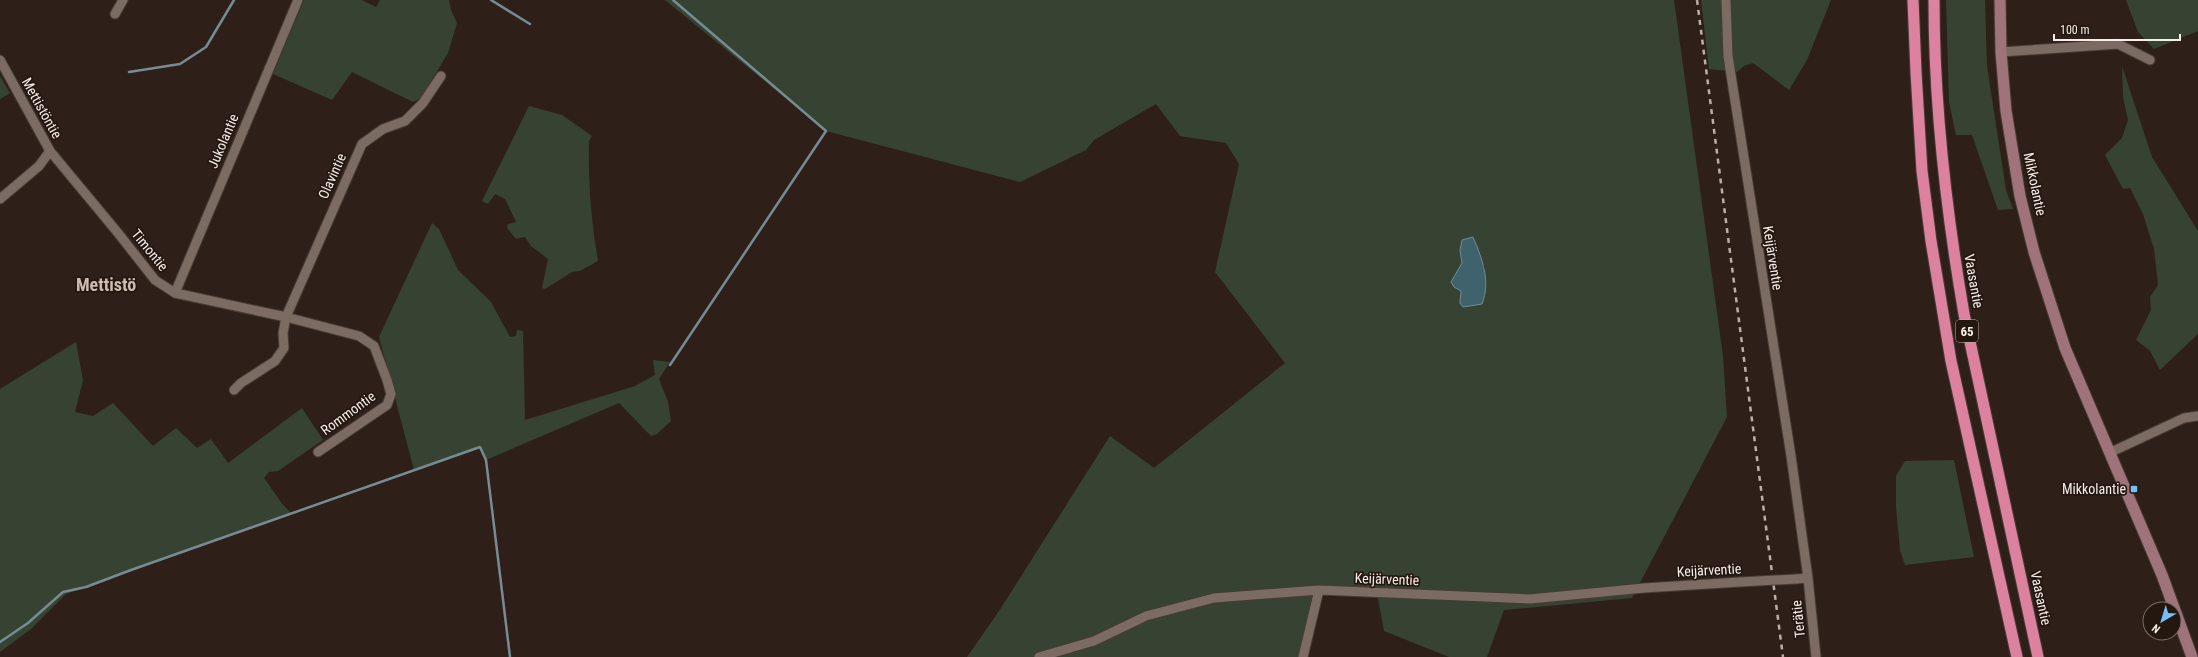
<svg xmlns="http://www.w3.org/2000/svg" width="2198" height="657" font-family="'Roboto Condensed',sans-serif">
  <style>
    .green { fill: #364332; fill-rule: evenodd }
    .water { fill: #3f626d; stroke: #768c92 }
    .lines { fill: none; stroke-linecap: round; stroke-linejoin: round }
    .stream { stroke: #768c92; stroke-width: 2.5 }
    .minor-casing { stroke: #483c36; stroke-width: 11 }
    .secondary-casing { stroke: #483c36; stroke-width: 13 }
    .trunk-casing { stroke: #483c36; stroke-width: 13 }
    .minor { stroke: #7c6b63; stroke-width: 9 }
    .secondary { stroke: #a0737a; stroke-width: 11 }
    .trunk { stroke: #dc829f; stroke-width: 11 }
    .rail { stroke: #baafa9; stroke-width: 2.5; stroke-dasharray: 5 5; stroke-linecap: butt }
    .minor-bridge-casing { stroke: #483c36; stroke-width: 11; stroke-linecap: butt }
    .minor-bridge { stroke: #7c6b63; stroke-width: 9 }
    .poi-dot { fill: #74c0f6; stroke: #241710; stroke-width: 1.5 }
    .labels { text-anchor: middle; stroke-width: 3.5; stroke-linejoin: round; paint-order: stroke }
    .shield { fill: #241710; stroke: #b8aea8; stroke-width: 1 }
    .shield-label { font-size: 13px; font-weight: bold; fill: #f8eee9 }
    .street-label { font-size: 14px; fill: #f8eee9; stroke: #241710 }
    .poi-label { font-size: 14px; fill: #f8eee9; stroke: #241710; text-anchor: end }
    .district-label { font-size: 18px; font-weight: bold; fill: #cdbab0; stroke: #241710 }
  </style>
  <rect width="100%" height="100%" fill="#2e2019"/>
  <path class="green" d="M304 0H362L376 7 380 0H449L451 10 457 23 448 53 421 98 413 102 352 72 332 100 273 74Z
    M665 0H1674L1723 356 1727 417 1632 598 1504 610 1487 657H1449L1384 631 1376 588 1317 585 1299 657H967L999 611 1110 436 1154 468 1285 363 1215 272 1239 164 1226 143 1180 136 1156 104 1094 140 1086 150 1020 182 826 131ZM1460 250 1485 266 1484 280 1460 303 1461 291 1451 282 1462 263Z
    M1701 0H1831L1807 60 1789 90 1753 63 1744 66 1737 72 1709 69Z
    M1946 0H1985L1987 66 2006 190 2013 209 1998 210 1972 135H1956L1949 102Z
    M2126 0H2198V31L2154 49 2138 32Z
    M2122 66 2152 157 2198 231V334L2160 370 2150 351 2136 340 2151 310 2150 297 2158 285 2154 249 2143 214 2130 188 2123 189 2105 155 2122 138 2128 120 2123 97Z
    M0 76 10 93 0 99Z
    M529 106 562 115 592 136 589 141C588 182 591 220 598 261L580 271 572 272 545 289 542 288 548 259 531 246 525 237 516 239 507 228 508 224 516 222 505 199 495 194 488 204 482 201Z
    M432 223 439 229 458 270 491 302 510 337 516 336 517 330 523 331 525 420 635 386 655 375 653 360 670 362 659 379 668 402 671 421 657 434 651 436 619 403 486 460 479 447 414 470 379 337Z
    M76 342 83 380 75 412 93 416 113 403 153 446 176 428 197 448 211 439 228 463 302 408 323 440 278 471 269 472 264 478 283 505 292 514 66 594 31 629 0 652V389Z
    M1954 460 1974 557 1905 565 1900 550 1896 507V476L1905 461Z"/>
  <path class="water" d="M1473 237C1482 258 1491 281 1482 304L1463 307 1460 303 1461 291 1454 287 1451 282 1462 263 1460 250 1462 240Z"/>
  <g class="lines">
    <path class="stream" d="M491 0 530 24
      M129 72 180 64 206 47 234 0
      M670 365 826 131 673 0
      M0 642 28 623 63 592 86 587 131 570 480 447 486 460 510 657"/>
    <defs>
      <path id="minor" d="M1726 0 1728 56 1791 456 1808 578 1796 579
        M115 14 123 0
        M2001 52 2118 44 2150 60
        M0 60 50 151 39 166 0 199
        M50 151 118 233 155 280 175 293 286 317 359 336 374 346 387 380 391 394 387 405 318 452
        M175 293 298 0
        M234 390 241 383 275 361 284 348 283 333 286 317 362 144 383 129 405 121 423 103 441 76
        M2109 453 2184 418 2198 416
        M1808 578 1816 657
        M1039 657 1094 641 1146 616 1214 598 1319 590 1530 599 1644 588 1740 582
        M1303 657 1319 590"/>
      <path id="secondary" d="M2000 0 2001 52 2006 111 2020 196 2034 252 2065 348 2162 575 2192 657"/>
      <path id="trunk" d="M1913 0 1916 72 1922 171 1931 241 1951 361 2017 657
        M1934 0C1934 106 1946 210 1964 314L2038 657"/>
    </defs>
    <use href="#minor" class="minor-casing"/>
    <use href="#secondary" class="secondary-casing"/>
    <use href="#trunk" class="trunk-casing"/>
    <use href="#minor" class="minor"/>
    <use href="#secondary" class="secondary"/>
    <use href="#trunk" class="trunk"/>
    <path class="rail" d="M1697 0 1783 657"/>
    <defs>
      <path id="minor-bridge" d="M1740 582 1796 579"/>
    </defs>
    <use href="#minor-bridge" class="minor-bridge-casing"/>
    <use href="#minor-bridge" class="minor-bridge"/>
  </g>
  <rect class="poi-dot" x="2130" y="485" width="8" height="8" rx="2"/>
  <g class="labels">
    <rect class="shield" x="1956" y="320" width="22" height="22" rx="3"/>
    <g class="shield-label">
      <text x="1967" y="336">65</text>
    </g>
    <g class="street-label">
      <text transform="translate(42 108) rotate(61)" y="5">Mettistöntie</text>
      <text transform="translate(223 141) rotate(-67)" y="5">Jukolantie</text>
      <text transform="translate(332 176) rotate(-66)" y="5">Olavintie</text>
      <text transform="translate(2035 184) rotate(78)" y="5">Mikkolantie</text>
      <text transform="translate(150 250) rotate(51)" y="5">Timontie</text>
      <text transform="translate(1773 258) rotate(81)" y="5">Keijärventie</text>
      <text transform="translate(1974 281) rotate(80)" y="5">Vaasantie</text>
      <text transform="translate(348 413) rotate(-36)" y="5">Rommontie</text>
      <text transform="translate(1709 570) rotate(-3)" y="5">Keijärventie</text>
      <text transform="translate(1387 579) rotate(2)" y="5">Keijärventie</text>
      <text transform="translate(2041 598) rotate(78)" y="5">Vaasantie</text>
      <text transform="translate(1798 619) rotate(-96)" y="5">Terätie</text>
    </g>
    <g class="poi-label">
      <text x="2126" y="494">Mikkolantie</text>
    </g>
    <g class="district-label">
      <text x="106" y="291">Mettistö</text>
    </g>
  </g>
  <g transform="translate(2162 621) rotate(218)"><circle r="19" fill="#241710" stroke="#796d67"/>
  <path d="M0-3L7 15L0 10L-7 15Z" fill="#74c0f6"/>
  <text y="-6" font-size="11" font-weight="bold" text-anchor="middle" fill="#f8eee9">N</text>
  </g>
  <path d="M2054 34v6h126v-6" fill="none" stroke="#f8eee9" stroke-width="2"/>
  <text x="2060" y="34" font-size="12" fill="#f8eee9" stroke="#241710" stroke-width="3" paint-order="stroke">100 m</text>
</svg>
